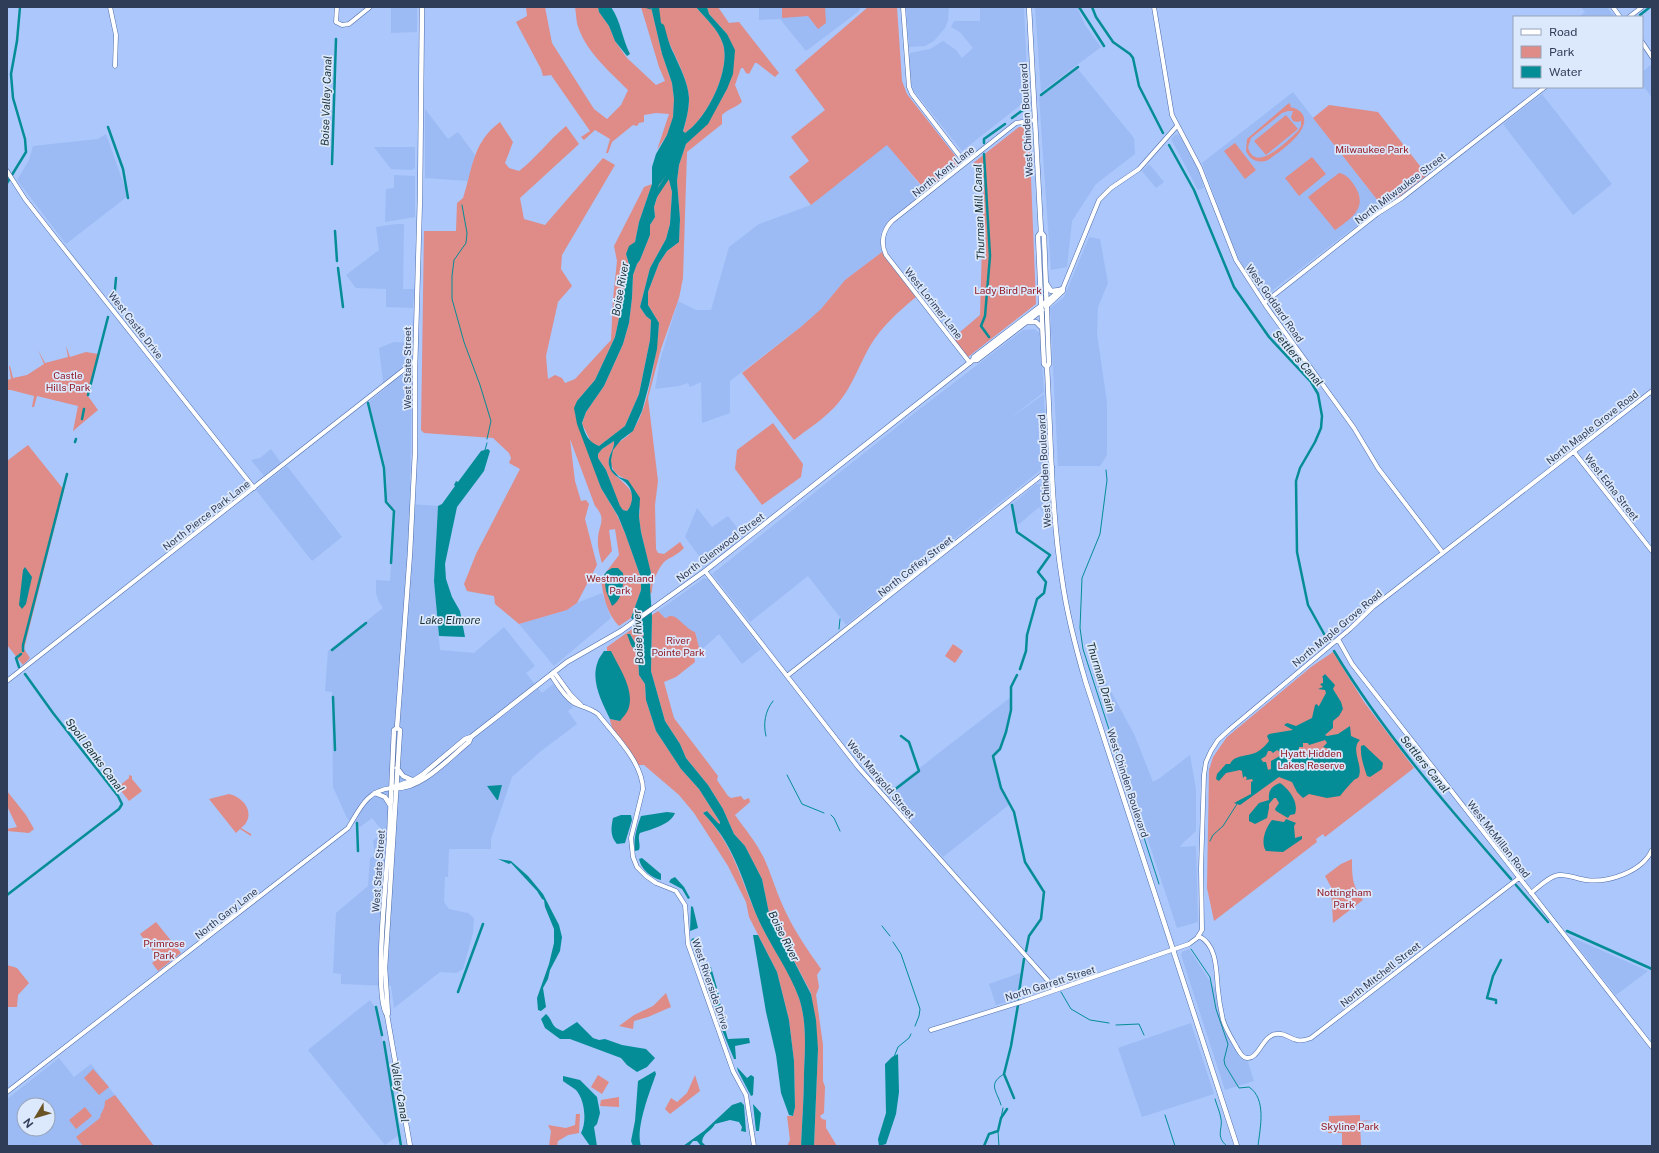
<svg xmlns="http://www.w3.org/2000/svg" width="1659" height="1153" font-family="'Public Sans',sans-serif">
  <style>
    .built { fill: #9cbbf4; fill-rule: evenodd }
    .green { fill: #df8b87; fill-rule: evenodd }
    .water { fill: #048d96; fill-rule: evenodd }
    .lines { fill: none; stroke-linecap: round; stroke-linejoin: round }
    .stream { stroke: #048d96; stroke-width: 1 }
    .canal { stroke: #048d96; stroke-width: 2.5 }
    .river { stroke: #048d96; stroke-width: 4.5 }
    .secondary-casing { stroke: #4e6ca9; stroke-width: 5 }
    .primary-casing { stroke: #4e6ca9; stroke-width: 5.5 }
    .secondary { stroke: #fff; stroke-width: 4 }
    .primary { stroke: #fff; stroke-width: 4.5 }
    .labels { text-anchor: middle; stroke-width: 3.5; stroke-linejoin: round; paint-order: stroke }
    .street-label { font-size: 10px; fill: #2f3d58; stroke: #dce8fc }
    .park-label { font-size: 10px; fill: #931c25; stroke: #dce8fc }
    .water-label { font-size: 11px; font-style: italic; fill: #183033; stroke: #dce8fc }
  </style>
  <rect width="100%" height="100%" fill="#abc7fc"/>
  <path class="built" d="M391 7H417V32L391 33Z
    M759 7H861L858 12 806 51 780 19 759 20Z
    M906 7H949L948 20 945 28 934 41 925 46 909 47Z
    M980 7H1024L1028 99 962 151 914 91 911 83 909 55 910 53 930 49 943 41 956 50 962 58 973 48 960 32 951 27 954 21H980Z
    M1035 7H1077L1085 25 1101 47 1041 92Z
    M1581 7H1607L1615 17H1579L1585 12Z
    M1652 64V95L1651 96 1642 85V72Z
    M1077 68 1134 138 1135 154 1096 184 1072 221 1067 267 1051 270 1039 97Z
    M1293 92 1382 206 1264 297 1236 255 1202 163Z
    M1542 94 1612 184 1573 215 1503 124Z
    M425 109 448 139 458 132 475 155 468 181 425 178Z
    M106 134 128 196 66 244 17 180 29 160 33 146 98 139Z
    M1176 134 1180 136 1197 167 1204 188 1198 190 1179 154 1171 139Z
    M887 144 925 192 890 220 885 226 881 232 880 240 882 252 845 280 821 309 802 326 730 381V413L702 423 701 382 690 387 688 383 679 386 655 389 660 360 678 301 696 310H711L729 247 759 224 811 205Z
    M374 147H415V168L412 170 391 169Z
    M1148 165H1150L1164 182 1156 188 1142 171Z
    M394 175 415 176V217L385 222 386 189 394 188Z
    M396 224H404L403 289H414L413 308 386 307V289L356 288 346 275 379 250 376 227Z
    M1089 237 1100 239 1108 283 1098 307 1097 334 1107 402V455L1100 466H1058L1050 308 1064 297Z
    M1034 329 1040 333 1044 392 1009 419 1044 394 1046 466 846 625 808 576 750 622 712 574 917 411 1023 330Z
    M394 342 412 343 410 504 438 506 434 581 440 650 474 653 504 627 535 666 526 673 542 693 553 684 573 707 568 711 577 724 541 751 512 777 491 839V849H449L448 877H445L444 902 449 909 468 913 474 918 473 933 463 969 456 973 440 972 394 1008 391 986 341 984V974L333 973 336 913 368 886 370 858 375 856 373 841 382 833 381 829 372 818 360 827 347 818 333 787 332 692 325 691 328 651 383 608 379 602 376 593V580L390 581 395 508H392L387 502 386 470 369 402 387 387 383 382 379 348Z
    M271 449 281 463 264 476 251 460 260 458Z
    M287 466 342 537 312 561 256 490Z
    M1036 484 1048 485 1050 521 1039 507 1018 525 1011 505Z
    M697 508 712 527 728 516 742 534 705 564 685 537Z
    M704 578 708 579 761 649 742 664 719 634 700 651 695 632 691 631 673 616 665 618 658 611Z
    M602 593 611 618 554 666 519 624 567 610 577 603Z
    M1093 673 1107 684 1135 736 1153 782 1160 778 1190 755 1196 789V831L1183 843 1180 847 1196 846 1198 922 1177 928Z
    M1011 697 1009 722 1000 748 993 755 997 776 1010 804 943 857 886 794Z
    M1569 936 1648 971 1616 995Z
    M1189 949 1215 989 1224 1028 1235 1050 1240 1057 1248 1062 1254 1081 1225 1090 1181 955 1182 952Z
    M1023 972 1020 998 996 1005 989 984Z
    M370 1000 377 1010 399 1135 385 1145 308 1050Z
    M1191 1023 1214 1094 1142 1117 1118 1048Z
    M59 1058 74 1077 91 1064 154 1146H7V1099ZM24 1105H48V1129H24Z"/>
  <path class="green" d="M526 7H545L552 43 594 109 607 119 621 105 628 90C609 71 584 50 577 23 576 18 576 12 575 7H598L599 12 609 26 615 41 627 58 656 85 665 81 659 67 641 7H651L662 54 672 83 674 99 673 118 667 135 657 150 669 114 656 113 644 115V122L639 123 637 126 633 125 612 142 608 153H606L610 139 595 130 584 140 581 137 590 131 551 75 543 76 541 69 516 22 527 16Z
    M659 7H696C706 19 718 29 723 44 731 70 707 119 685 133L683 132C686 121 689 110 689 98 688 79 675 57 668 40 663 29 658 19 659 7Z
    M707 7H718L729 23 739 22 779 73 775 77 757 63H755L749 74 746 73 743 68H741L735 85 742 102C735 108 728 109 722 115V124L687 152 683 278 679 298 661 349 648 398 658 481 655 505 656 549 658 553 664 554 680 542 684 548C679 553 674 556 668 559 660 563 651 584 652 592L650 594V587L652 579 641 532 639 517 640 509 628 480C617 476 610 470 611 458 613 440 626 441 633 430 649 408 657 350 659 323L648 305V292L659 263 667 251 679 242 680 219 677 181 679 165 686 144 708 123 727 89V34L709 14Z
    M782 7H825L826 23 818 29 808 16 782 18Z
    M868 7H897L902 81 907 94 957 158 959 165 926 191 887 145 811 205 789 177 809 161 791 137 825 110 795 70Z
    M1289 103 1291 106 1290 107C1295 108 1300 110 1303 115 1311 131 1279 152 1268 160 1258 164 1250 160 1246 151L1247 139ZM1288 111H1293L1291 117 1293 121 1297 122 1301 121V126L1298 131C1288 140 1255 175 1248 147L1251 138 1282 113Z
    M1329 105 1378 112 1427 175 1400 196 1382 206 1313 118Z
    M1286 115 1298 129 1266 155 1254 141Z
    M500 122 513 142 505 163 509 168 519 171C536 158 549 140 566 126L579 144 520 198 524 219 545 225 603 158 615 165 562 255 561 269 572 286 558 302 546 356 548 379 555 375 562 378 565 383 575 379 611 340 613 299 617 261 614 246 644 187 652 184 639 222 635 242 626 254 629 264 621 309 615 337 595 380 577 401 575 414 601 488 617 515 625 533 641 578V590L631 618 619 626C607 614 603 596 601 579L619 555 615 529 609 530 612 551 602 563C600 556 597 546 598 538 599 524 607 519 595 506L570 439 575 481 581 501 586 500 589 504 585 519 597 565 577 603 567 610 519 624 495 604 494 596 467 591 464 584 476 554 520 469 509 463 511 458 509 453 493 438 424 433 421 430 424 231H456L457 203 463 198C473 168 472 143 500 122Z
    M1019 127H1029L1036 304 968 357 953 338 980 315 984 179 972 164Z
    M1235 143 1256 170 1245 179 1224 151Z
    M1312 157 1326 174 1299 196 1285 178Z
    M1339 173C1346 174 1350 179 1354 185 1369 207 1352 218 1335 230L1308 197Z
    M666 176H668L672 192 670 224 666 239 650 268 640 307 646 316 651 320 650 340 639 394 625 426 599 446 592 444 582 424 586 412 604 386 623 344 629 323 632 298 633 275 637 264 640 260 650 235V225L655 217 654 207 659 192 657 190 659 185Z
    M882 252 884 256 916 297C898 312 882 326 870 346 859 365 853 385 839 402 827 417 809 428 794 440L742 373 802 326 821 309 845 280Z
    M66 346 70 357 86 352 98 354 88 396 98 410 73 431 78 406 37 396 34 407H32L34 396 11 390H7V380L11 379 9 366H10L13 378 27 375 44 364 38 350 45 363 68 357Z
    M773 423 803 464 801 477 762 505 735 469 737 450Z
    M614 441C615 449 607 456 609 465 612 480 646 489 627 511L623 510 620 507 606 470 598 458V454L602 449Z
    M28 445 64 490 24 649 30 658 23 665 7 645V461Z
    M658 611 665 618C667 618 668 616 671 616 677 615 687 630 695 632L700 651 694 656 695 662 676 677 664 682 674 718 718 776 717 780 728 796 731 798 741 796 744 800 749 798 750 802 735 815C745 829 756 842 764 858 771 873 775 889 782 904 792 927 806 948 821 969L817 975 819 987 816 995 823 1045V1081L825 1087 824 1113 820 1116 822 1119 826 1120V1128L837 1146H814L818 1049 811 993 769 913 762 879 745 846 734 834 723 809 708 785 686 758 680 744 665 721 651 671 652 615Z
    M639 624 644 635 636 645 630 634 631 645 638 655 639 675 645 684 646 700 656 731 681 769 699 789 720 822V824L718 823 707 811 703 813C733 844 740 877 756 914 768 943 789 968 799 998 807 1022 805 1048 804 1073 804 1098 802 1122 801 1146H787L790 1140 787 1116H793L795 1107 794 1061 789 1020 777 972 749 917 746 902 728 866 694 813 679 795 644 765H638C631 751 611 734 610 719L620 721 611 651H607V647Z
    M953 644 963 651 955 663 945 656Z
    M1333 652 1364 702 1414 768 1325 837 1323 834 1316 839 1317 842 1214 921 1207 888 1209 770 1213 757 1227 737 1311 667Z
    M129 775 132 776V779L142 791 129 801 118 787 129 778Z
    M7 791 26 815 34 829 29 833 7 831V829L17 827 7 806Z
    M229 794C240 796 253 808 247 821 246 824 243 826 241 828L251 834V836L240 829 236 833 209 799Z
    M1352 859C1352 877 1352 885 1363 900L1333 923 1331 887 1325 876 1341 864Z
    M156 922 181 953 158 971 152 963 158 958 140 934Z
    M7 965 17 968 29 983 18 995 17 1007H7Z
    M666 993 671 1007 648 1017 634 1021 633 1029 619 1026 634 1015 653 1006Z
    M93 1069 109 1087 99 1095 84 1078Z
    M598 1075 609 1082 602 1094 591 1087Z
    M695 1075 700 1091 670 1114 665 1109 671 1098 677 1102 687 1093Z
    M115 1095 154 1146H83L76 1137 100 1118C101 1111 105 1110 105 1101Z
    M619 1097V1107L600 1106 601 1100Z
    M85 1107 92 1116 76 1129 69 1120Z
    M576 1114H580L579 1133 568 1135 558 1141 557 1146H549L551 1131 548 1125 566 1128 575 1125Z
    M1360 1115V1121L1374 1120 1360 1122 1361 1146H1342V1133H1328L1329 1116Z"/>
  <path class="water" d="M598 7H611C621 21 622 39 630 54L627 56 615 41 609 26 599 12Z
    M651 7H659L661 23 664 25C667 35 669 45 674 54 680 68 688 82 689 98 689 110 686 121 683 131L685 133C707 119 731 70 723 44 718 29 706 19 696 7H707L709 14 727 34 735 50 733 74 727 89 708 124 686 144 679 165 677 181 680 219 679 242 667 251 659 263 648 292V305L659 323 657 349 649 385 642 411 633 431 621 440 613 450 611 460 612 469 619 477 628 480 640 498 639 517 641 532 651 573 650 587 652 617 651 671 665 721 680 744 686 758 708 785 723 809 734 834 745 846 762 879 769 913 811 994 816 1020 818 1049 814 1146H801C802 1122 804 1098 804 1073 805 1048 807 1022 799 998 788 968 768 943 756 914 741 876 733 843 703 813L707 811 718 823 720 824V822L699 789 681 769 656 731 646 700 645 684 639 675 638 655 631 645 627 634H630L636 645 644 635 641 625 631 618 641 590V578L625 533 618 516 601 488 577 424 574 408 577 401 595 380 615 337 621 309 629 264 626 254 629 246 635 242 639 222 652 184V167L656 154 667 135 673 117 674 99 672 83 662 54ZM666 176H668L672 192 670 224 666 239 650 268 640 307 646 316 651 320 650 340 639 394 625 426 599 446C588 442 585 434 582 423L586 412 604 386 623 344 629 323 632 298 633 275 637 264 640 260 650 235V225L655 217 654 207 659 191 657 190 659 185ZM614 441C615 449 607 456 609 465 611 475 619 477 625 482 634 490 634 503 627 511L623 510 620 506 606 470 598 458V454L602 449Z
    M488 449 490 451 484 471 457 507 445 564 446 579 452 597 460 611 465 637 439 636 434 581 438 506 442 504 455 486 454 485 456 481 458 482 481 451Z
    M25 567 32 577 26 604 22 609 19 605 23 570Z
    M612 568H618L623 573C624 585 622 600 612 606L606 591 604 575 607 571Z
    M604 651H611C619 668 634 688 629 707 628 712 623 717 620 721L610 719C602 702 590 681 598 661 599 658 602 654 604 651Z
    M1325 674 1335 685 1333 689 1341 702 1343 709 1339 716 1333 721V728L1325 735 1327 736 1338 734 1350 726 1351 736 1360 740C1350 749 1363 765 1359 776 1358 779 1356 778 1354 780 1349 785 1344 791 1340 796L1327 798 1309 794 1303 798 1297 792 1292 782 1279 777 1240 805 1234 803 1251 794V782L1253 781 1252 779 1246 780 1247 778 1245 776 1243 778 1242 771 1240 770 1226 773 1219 781 1216 779 1217 774 1226 764H1230C1235 754 1248 757 1257 752 1262 749 1265 746 1269 741L1267 736 1269 734 1293 730 1284 725 1287 723 1296 726 1312 718 1315 705 1317 704 1318 706H1319L1326 693 1325 690 1318 689 1323 687 1320 684 1323 683V678L1322 677ZM1325 740 1327 743 1323 747 1329 749 1330 751 1329 753 1311 757 1308 755 1299 754V747H1303V743H1308L1309 745ZM1277 750 1280 752V756L1271 761V769L1268 770 1266 762H1263L1261 759 1266 756 1268 751H1271L1273 753Z
    M1364 745 1383 763 1382 769 1370 777 1367 776C1364 767 1360 756 1361 746Z
    M1280 783C1289 789 1299 802 1295 814L1290 815 1288 818 1276 811 1275 809 1279 803 1276 798H1274L1269 804V808L1267 818 1255 824 1249 821V815L1259 803 1269 800C1268 791 1271 786 1280 783Z
    M502 785 498 800H497L487 786Z
    M667 812 675 813C670 825 652 829 640 833 637 838 641 844 639 850L635 851C633 839 637 827 641 816Z
    M621 815H631L632 820 625 843 617 844C610 836 611 828 613 818Z
    M1286 819 1296 823 1294 826 1295 838 1302 836V839L1283 852 1266 851C1260 842 1266 827 1272 820L1284 822Z
    M642 858 661 874V880C651 878 641 869 639 859Z
    M498 859 511 861 528 876 543 894 559 925 562 937 560 951 550 970 548 979 543 988 546 1007 541 1011 538 1010 537 998 549 964 554 943V929L545 907 544 900 542 899 537 891 511 863 509 864Z
    M675 877 684 887 690 898 688 899 682 889 669 882 671 879Z
    M691 906 693 907 698 928 690 931Z
    M753 935H758L777 972 789 1020 794 1061 795 1107 793 1116 789 1115 781 1093 776 1055 766 1012Z
    M693 938 696 940 702 958 697 959 691 940Z
    M711 967 719 995 723 1024H721L703 970Z
    M546 1014C554 1021 550 1027 563 1031L577 1022 593 1038 599 1040 605 1039 622 1045 646 1049 655 1058 647 1067 637 1072 627 1065 621 1058 570 1039H560L545 1028 541 1019Z
    M725 1029 728 1039 749 1038 750 1043 735 1046 736 1059H734L722 1030Z
    M898 1054 899 1092 896 1114 886 1144 879 1146 878 1139 886 1113 885 1064 892 1057Z
    M737 1067 747 1078 751 1075 754 1077 753 1095 751 1096 738 1071Z
    M655 1071 656 1074C650 1091 635 1129 641 1146H633L631 1141 635 1121 638 1081Z
    M563 1076 580 1080 597 1097 600 1113 597 1124 594 1127 597 1146H590L581 1133C587 1122 585 1100 576 1090 572 1087 567 1084 563 1081Z
    M741 1102 744 1105 746 1132 741 1131 742 1127 739 1122 730 1120 715 1124C712 1131 703 1132 702 1142L706 1146H701L697 1141H693L689 1146H683L704 1131 732 1105Z
    M753 1104 761 1113 759 1131H756Z"/>
  <g class="lines">
    <path class="stream" d="M644 7 651 9
      M462 205 467 233 466 243 454 260 452 276V299L464 342 480 385 491 421 487 439
      M485 450 487 443
      M1106 470 1107 480 1100 534 1082 578 1080 628 1083 649 1159 884
      M839 629 840 619
      M766 736C763 724 765 711 773 701
      M787 775 802 804 824 813
      M831 815 834 818 840 831
      M1210 841 1213 835 1223 826 1237 804
      M882 926 890 936
      M893 942 901 954 920 1009 919 1016 915 1026
      M1191 949 1210 977 1216 1009 1228 1044 1224 1060 1225 1065 1239 1088 1249 1087C1267 1099 1260 1128 1258 1146
      M1061 992 1071 1009 1090 1020 1109 1023
      M1116 1025 1139 1024 1144 1035
      M894 1057 898 1047 909 1038 911 1034
      M1215 1099C1217 1106 1220 1112 1221 1119 1223 1128 1215 1137 1227 1146
      M1001 1105C997 1091 987 1084 1004 1074
      M1165 1115 1175 1146
      M1001 1118 1003 1108
      M998 1131 999 1146"/>
    <path class="canal" d="M1079 7 1104 46
      M1092 7 1096 17 1113 42 1130 54 1133 58 1139 86 1163 133
      M1640 15 1650 7
      M1041 95 1078 67
      M1012 118 1027 107
      M108 127 123 169 128 198
      M984 143V139L1005 124
      M1169 145 1194 190 1234 287 1269 337 1311 382 1318 394 1322 416 1321 428 1315 442 1300 468 1296 481 1297 552 1308 605 1328 641
      M984 154 990 256 985 316 981 326 989 337
      M332 164 336 39
      M7 183 26 152 25 139 13 98 11 74 17 41 20 7
      M335 231 337 261
      M338 268 343 307
      M114 300 116 278
      M88 395 108 317
      M368 403 384 468 386 502 394 511 391 563
      M82 419 84 409
      M75 442 76 439
      M1012 505 1017 532 1050 555 1038 572 1046 582 1044 593 1037 599 1027 635 1026 651 1020 669
      M332 650 366 623
      M23 651V645L67 474
      M1334 651C1384 734 1448 807 1511 879
      M19 667 16 658 21 654
      M1017 675 1011 687V710L1006 732 1000 749 993 756 1001 788 1014 812 1025 862 1044 892 1041 919 1029 936 1026 951
      M333 697 335 750
      M889 794 919 771 909 742 901 736
      M357 823 358 851
      M1516 885 1548 922
      M7 895 119 809 122 804 118 796 53 713 25 674
      M1567 931 1652 969
      M458 992 483 924
      M1018 999 1024 959
      M1496 1003V1000L1487 998 1493 976 1501 960
      M376 1007 382 1035
      M384 1042 401 1146
      M1014 1098 1004 1074 1011 1046 1018 1005
      M984 1146 989 1134 998 1131 1001 1118 1007 1109"/>
    <path class="river" d="M655 196 671 172"/>
    <defs>
      <path id="secondary" d="M110 7 116 35 115 66
        M337 7 336 22 342 25 349 24 370 7
        M903 7 909 87 912 94 965 163
        M1154 7 1172 115 1200 168 1236 260 1266 306 1354 428 1378 468 1443 553
        M1613 7 1620 17
        M1629 17 1642 7
        M1642 42 1652 57
        M7 171 25 199 54 236 254 488
        M1046 302 1061 289
        M1264 303 1377 214 1402 198 1545 87
        M1046 307 1063 291V288L1099 200 1111 188 1139 169 1177 126
        M970 363 886 255C880 243 883 230 892 221L1016 123 1035 120
        M1574 452 1652 551
        M705 571 858 767 1051 984 1054 990
        M1338 639 1352 664 1652 1047
        M554 672 570 694 581 705
        M551 675C557 684 564 697 574 703 582 707 590 708 598 714 614 735 642 761 643 789L631 838 633 857 637 867 646 876 656 883 676 891 685 905 688 944 733 1071 746 1095 754 1146
        M787 676 1052 467
        M7 681 415 361
        M1531 893C1539 887 1549 876 1559 875 1568 874 1577 879 1586 880 1608 883 1642 872 1652 850
        M1199 936C1218 946 1216 972 1218 990 1219 1000 1221 1011 1223 1020 1226 1030 1232 1039 1237 1048 1239 1051 1242 1058 1247 1058 1258 1060 1263 1035 1276 1034 1290 1032 1292 1046 1311 1038L1519 878
        M931 1030 1021 1002 1189 944 1197 938 1202 930 1201 869 1204 775 1206 762 1211 751 1218 740 1229 730 1350 629 1373 607 1652 391
        M7 1092 348 828C360 809 366 791 391 788"/>
      <path id="primary" d="M1029 7 1041 232 1038 236 1044 364 1047 367C1051 438 1051 510 1062 579 1067 615 1076 649 1086 683L1237 1146
        M1041 232 1044 236 1049 364 1047 367
        M1046 283 1051 291 1060 290
        M1027 322H1036L1041 327
        M973 360H977L1042 310
        M397 768 403 776 412 780
        M391 788 414 780 422 775 465 739 471 737 567 662 621 631 705 571 973 360 974 357 1046 302
        M395 788C421 790 449 758 469 742L471 737
        M375 793 385 797 390 805
        M388 1014 385 968 400 730 397 728
        M410 1146 387 1015C373 995 387 870 389 840 391 803 392 767 394 730L397 728 410 553 415 452V369L420 197 422 7"/>
    </defs>
    <use href="#secondary" class="secondary-casing"/>
    <use href="#primary" class="primary-casing"/>
    <use href="#secondary" class="secondary"/>
    <use href="#primary" class="primary"/>
  </g>
  <g class="labels">
    <g class="street-label">
      <text transform="translate(1026 120) rotate(-93)" y="4">West Chinden Boulevard</text>
      <text transform="translate(943 171) rotate(-38)" y="4">North Kent Lane</text>
      <text transform="translate(1400 188) rotate(-37)" y="4">North Milwaukee Street</text>
      <text transform="translate(934 303) rotate(52)" y="4">West Lorimer Lane</text>
      <text transform="translate(1275 303) rotate(55)" y="4">West Goddard Road</text>
      <text transform="translate(136 325) rotate(52)" y="4">West Castle Drive</text>
      <text transform="translate(407 368) rotate(-90)" y="4">West State Street</text>
      <text transform="translate(1592 427) rotate(-38)" y="4">North Maple Grove Road</text>
      <text transform="translate(1044 471) rotate(-93)" y="4">West Chinden Boulevard</text>
      <text transform="translate(1612 487) rotate(52)" y="4">West Edna Street</text>
      <text transform="translate(206 515) rotate(-38)" y="4">North Pierce Park Lane</text>
      <text transform="translate(720 547) rotate(-37)" y="4">North Glenwood Street</text>
      <text transform="translate(915 566) rotate(-38)" y="4">North Coffey Street</text>
      <text transform="translate(1337 628) rotate(-40)" y="4">North Maple Grove Road</text>
      <text transform="translate(881 779) rotate(50)" y="4">West Marigold Street</text>
      <text transform="translate(1128 783) rotate(72)" y="4">West Chinden Boulevard</text>
      <text transform="translate(1499 839) rotate(52)" y="4">West McMillan Road</text>
      <text transform="translate(378 871) rotate(-86)" y="4">West State Street</text>
      <text transform="translate(226 913) rotate(-38)" y="4">North Gary Lane</text>
      <text transform="translate(1380 974) rotate(-38)" y="4">North Mitchell Street</text>
      <text transform="translate(1050 983) rotate(-18)" y="4">North Garrett Street</text>
      <text transform="translate(711 984) rotate(71)" y="4">West Riverside Drive</text>
    </g>
    <g class="park-label">
      <text x="1372" y="153">Milwaukee Park</text>
      <text x="1008" y="294">Lady Bird Park</text>
      <text x="68" y="379">Castle<tspan x="68" dy="12">Hills Park</tspan></text>
      <text x="620" y="582">Westmoreland<tspan x="620" dy="12">Park</tspan></text>
      <text x="678" y="644">River<tspan x="678" dy="12">Pointe Park</tspan></text>
      <text x="1311" y="757">Hyatt Hidden<tspan x="1311" dy="12">Lakes Reserve</tspan></text>
      <text x="1344" y="896">Nottingham<tspan x="1344" dy="12">Park</tspan></text>
      <text x="164" y="947">Primrose<tspan x="164" dy="12">Park</tspan></text>
      <text x="1350" y="1130">Skyline Park</text>
    </g>
    <g class="water-label">
      <text transform="translate(326 101) rotate(-88)" y="4">Boise Valley Canal</text>
      <text transform="translate(979 212) rotate(-92)" y="4">Thurman Mill Canal</text>
      <text transform="translate(620 289) rotate(-80)" y="4">Boise River</text>
      <text transform="translate(1298 358) rotate(49)" y="4">Settlers Canal</text>
      <text x="450" y="624">Lake Elmore</text>
      <text transform="translate(638 637) rotate(-93)" y="4">Boise River</text>
      <text transform="translate(1101 677) rotate(73)" y="4">Thurman Drain</text>
      <text transform="translate(95 755) rotate(53)" y="4">Spoil Banks Canal</text>
      <text transform="translate(1425 764) rotate(51)" y="4">Settlers Canal</text>
      <text transform="translate(784 936) rotate(63)" y="4">Boise River</text>
      <text transform="translate(400 1092) rotate(80)" y="4">Valley Canal</text>
    </g>
  </g>
  <rect width="1659" height="1153" fill="none" stroke="#2f3d58" stroke-width="16"/>
  <rect x="1513" y="16" width="130" height="72" fill="#dce8fc" stroke="#97a4ba"/>
  <rect x="1521" y="29" width="20" height="6" fill="#ffffff" stroke="#97a4ba"/>
  <text x="1549" y="36" font-size="12" fill="#2f3d58">Road</text>
  <rect x="1521" y="46" width="20" height="12" fill="#df8b87" stroke="#97a4ba"/>
  <text x="1549" y="56" font-size="12" fill="#2f3d58">Park</text>
  <rect x="1521" y="66" width="20" height="12" fill="#048d96" stroke="#97a4ba"/>
  <text x="1549" y="76" font-size="12" fill="#2f3d58">Water</text>
  <g transform="translate(36 1117) rotate(232)"><circle r="19" fill="#dce8fc" stroke="#97a4ba"/>
  <path d="M0-3L7 15L0 10L-7 15Z" fill="#6b5424"/>
  <text y="-6" font-size="11" font-weight="bold" text-anchor="middle" fill="#2f3d58">N</text>
  </g>
</svg>
